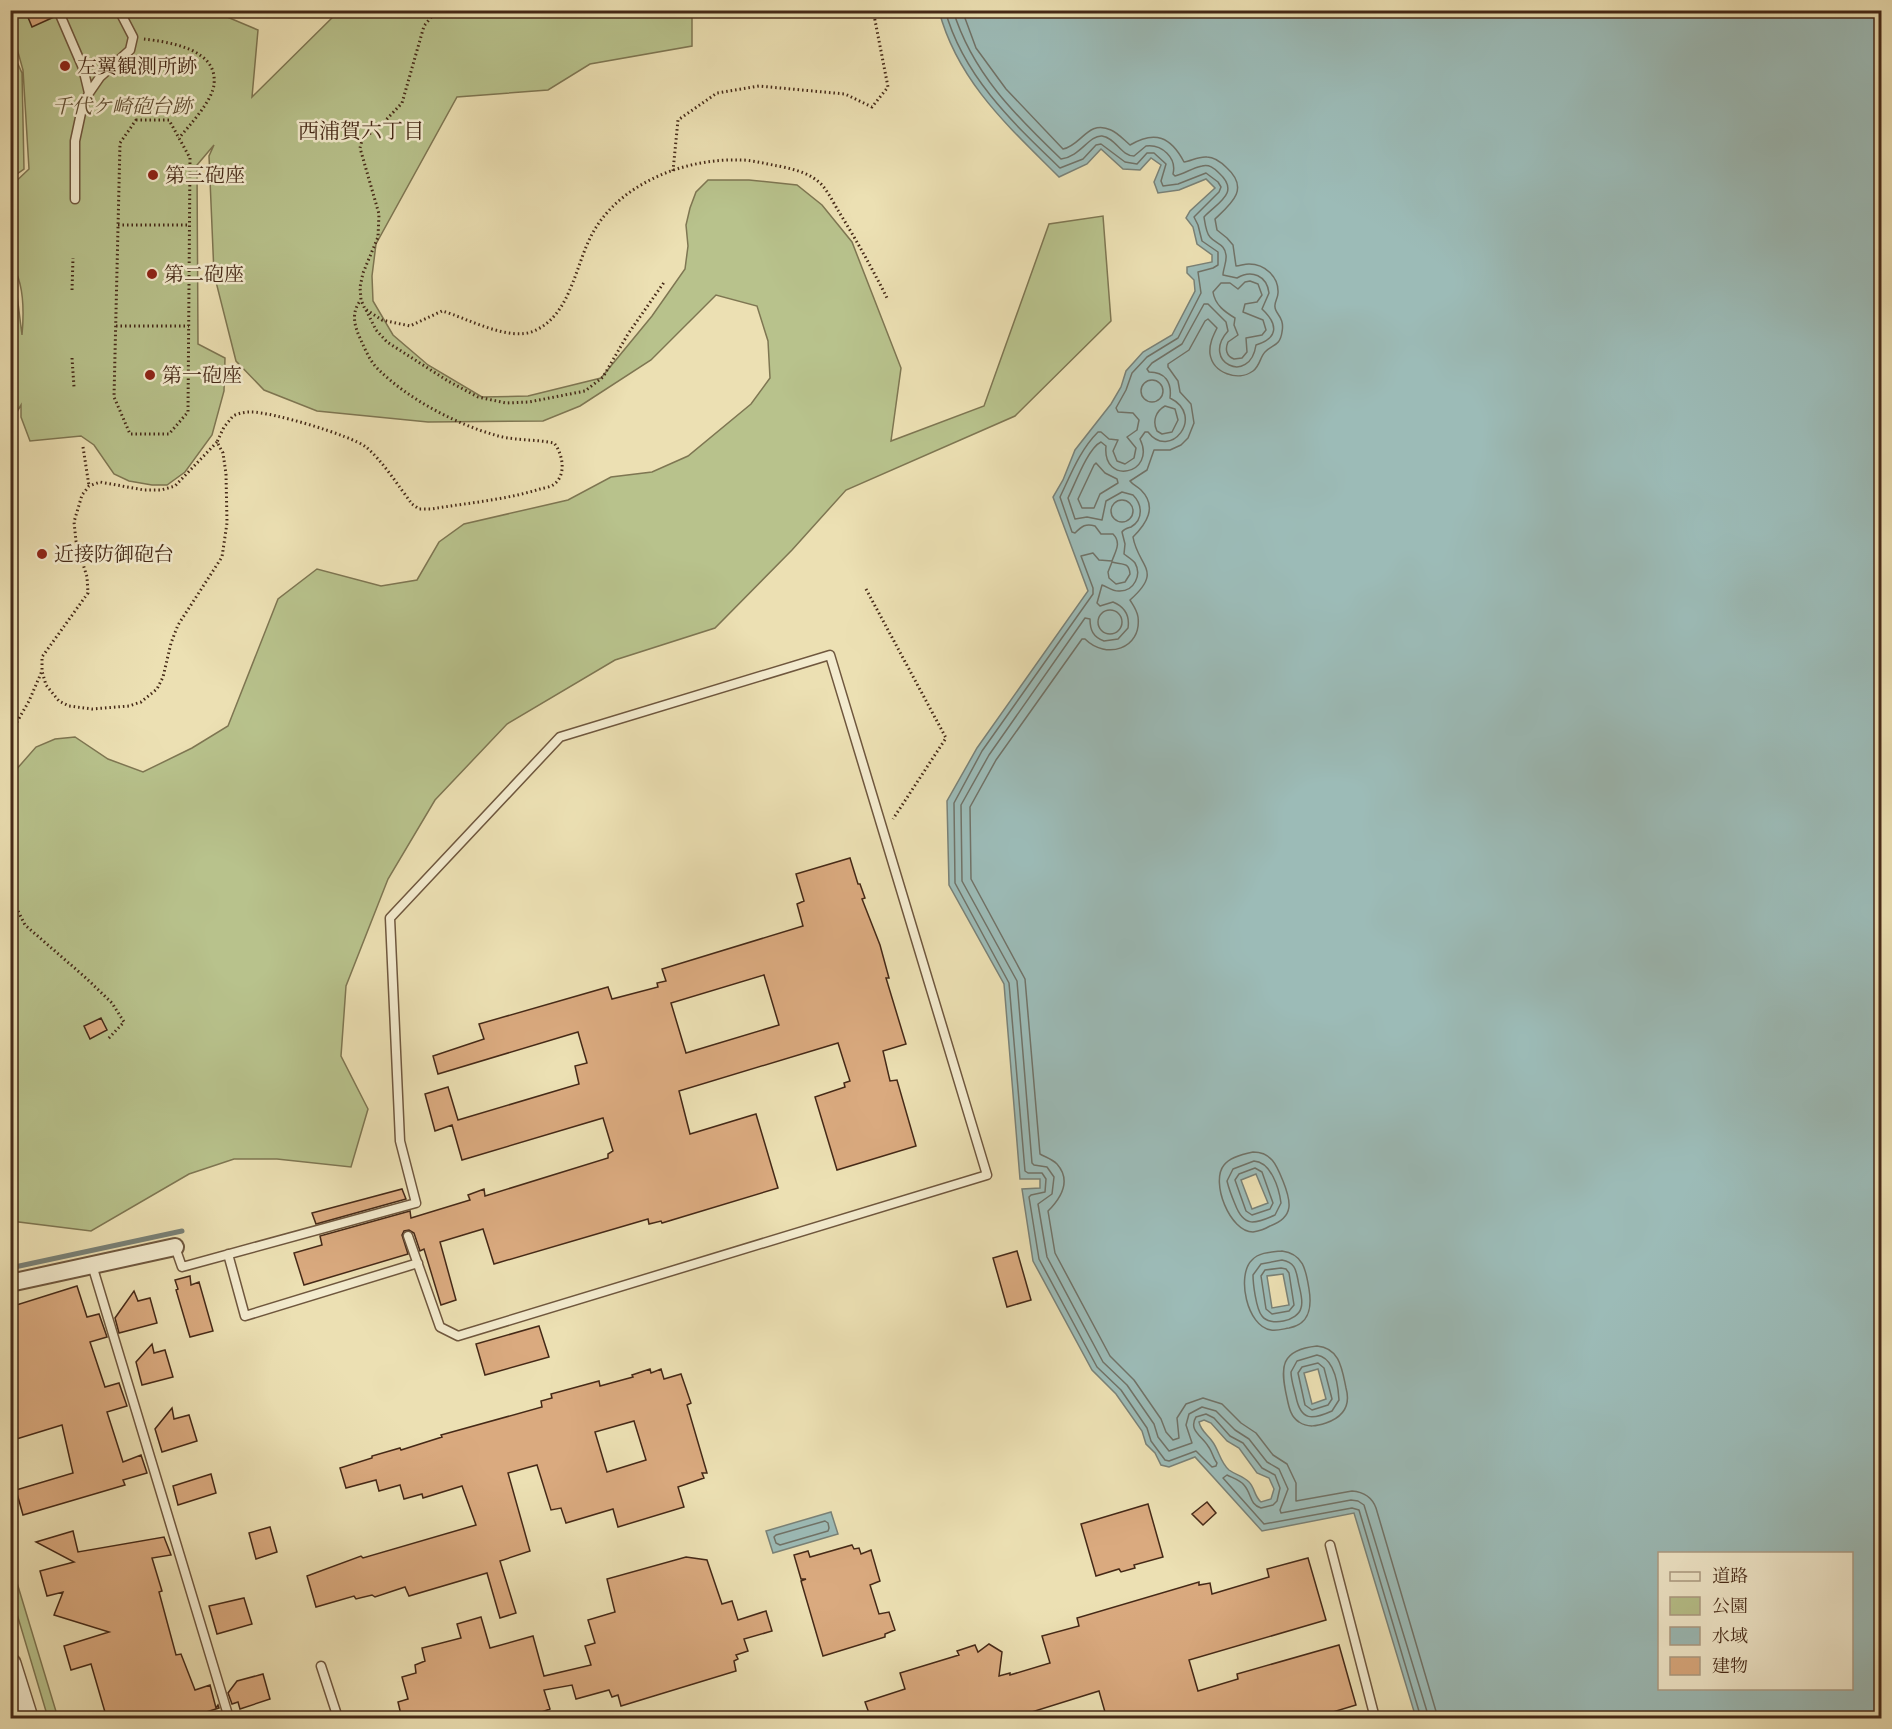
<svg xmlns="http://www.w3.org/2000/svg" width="1892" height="1729" font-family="'Gentium Book Plus','Noto Serif JP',serif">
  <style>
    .green { fill: #b8c28c; stroke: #7e7652; stroke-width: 1.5 }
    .water { fill: #9cbbb7; stroke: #798177; stroke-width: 1.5; fill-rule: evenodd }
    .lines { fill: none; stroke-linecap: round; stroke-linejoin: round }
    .shore { stroke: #707267; stroke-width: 1.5 }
    .stream { stroke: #798177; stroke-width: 5 }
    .building { fill: #daaa7f; stroke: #452917; stroke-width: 1.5; fill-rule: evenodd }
    .service-casing { stroke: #6f573e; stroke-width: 11 }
    .minor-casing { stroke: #6f573e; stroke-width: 20 }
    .tertiary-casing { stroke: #6f573e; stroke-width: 24 }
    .path { stroke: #452917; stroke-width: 3; stroke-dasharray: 1.5 3; stroke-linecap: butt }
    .service { stroke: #f3ebce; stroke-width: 8 }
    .minor { stroke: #f3ebce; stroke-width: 16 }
    .tertiary { stroke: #f3ebce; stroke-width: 21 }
    .poi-dot { fill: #8f2418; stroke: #f3ebce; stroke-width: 2 }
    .labels { text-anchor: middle; stroke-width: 5; stroke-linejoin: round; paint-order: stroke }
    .poi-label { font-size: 20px; fill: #452917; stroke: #f3ebce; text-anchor: start }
    .park-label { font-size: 20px; font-style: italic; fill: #624f34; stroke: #f3ebce }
    .neighbourhood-label { font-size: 21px; fill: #452917; stroke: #f3ebce }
  </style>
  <rect width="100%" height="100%" fill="#ece0b3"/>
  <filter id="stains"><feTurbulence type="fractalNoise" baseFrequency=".00333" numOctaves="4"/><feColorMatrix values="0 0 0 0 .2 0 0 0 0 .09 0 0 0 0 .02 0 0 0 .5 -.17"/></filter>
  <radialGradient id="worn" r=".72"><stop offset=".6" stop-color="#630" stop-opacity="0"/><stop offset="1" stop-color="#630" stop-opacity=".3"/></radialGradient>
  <path class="green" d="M692 10V46L590 64 548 90 457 97 376 244 372 276 373 301 393 335 428 365 482 397 528 396 601 378 652 316 685 269 688 246 686 225 690 208 696 192 708 180H749L797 185 822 205 852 242 901 368 891 441 984 406 1049 224 1103 216 1111 321 1015 416 846 490 792 550 715 628 615 660 507 724 435 800 388 879 346 986 341 1056 368 1109 351 1167 277 1159H234L189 1174 91 1231 11 1221 10 865 14 862 15 771 36 747 55 739 75 737 108 759 143 772 192 748 228 726 278 599 317 569 381 586 417 580 439 542 464 524 568 500 611 477 652 472 688 456 751 404 770 378 768 341 757 306 716 295 651 360 580 406 543 421 428 422 317 411 264 390 236 361 214 274 209 156 214 145 197 165 198 344 225 358 224 391 212 435 185 472 167 485H152L129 481 114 474 94 445 81 436 30 441 21 417V405L11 422 10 270 15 279 22 335C24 313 25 282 11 264L10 187 29 169 23 70 11 27V11H213L258 30 252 97 339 11Z
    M11 31 17 62 22 73 24 169 11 178Z
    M11 1563 58 1718H48L11 1594Z"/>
  <path class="water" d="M939 11H1881V1718H1416L1354 1513 1262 1531 1195 1457 1169 1467 1161 1465 1155 1453 1146 1444 1142 1431 1116 1394 1092 1370 1033 1261 1022 1189 1040 1188V1179H1020L1004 984 949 885 947 801 977 748 1088 591 1053 497 1063 480 1075 450 1111 404 1121 387 1126 371 1143 352 1172 335 1195 291 1194 280 1187 273V267L1212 262V255L1197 244 1193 227 1186 218 1190 211 1215 188 1206 179 1179 190 1158 193 1154 182 1161 165 1151 158 1140 170 1123 169 1101 149 1087 164 1059 177C1009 127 958 82 939 11ZM1256 1174 1268 1203 1252 1209 1241 1180ZM1283 1274 1289 1305 1272 1308 1267 1276ZM1318 1369 1326 1399 1312 1404 1304 1373ZM1204 1420 1211 1423 1227 1441 1239 1448 1257 1473 1269 1478 1274 1489 1271 1499 1261 1502C1254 1496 1255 1488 1249 1482 1243 1476 1236 1475 1229 1470 1220 1462 1219 1450 1212 1441 1207 1434 1201 1431 1199 1422ZM1660 1554H1852V1688H1660Z
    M831 1512 838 1534 773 1553 766 1531Z"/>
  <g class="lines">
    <path class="shore" d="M945 10C963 76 1013 123 1060 168L1083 159 1096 145 1101 144 1125 162 1137 164 1147 153H1154L1166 164 1161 181 1163 186 1178 184 1206 173 1218 182 1221 187 1219 192 1194 217 1198 225 1202 241 1218 252V265L1213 268 1198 272 1201 293 1178 338 1147 357 1132 373 1126 390 1116 408 1118 412 1133 413 1139 420 1137 430 1127 437 1136 448 1134 458 1125 464 1117 461 1113 451 1118 440 1109 439 1101 432H1098C1080 450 1071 474 1060 497L1072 532 1075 533C1082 526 1086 523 1095 526L1101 534H1113C1122 543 1115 552 1112 561L1099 560 1093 553 1081 556 1093 588V594L982 751 954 803 955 883 1009 983 1025 1171 1028 1173H1042L1046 1179 1045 1192 1031 1195 1029 1197 1039 1259 1097 1367 1121 1390 1147 1428 1151 1441 1165 1460 1169 1461 1196 1451 1212 1467 1216 1466 1217 1463C1213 1458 1212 1451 1208 1446 1202 1436 1188 1430 1196 1417L1206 1414 1214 1418 1230 1436 1243 1443 1262 1468 1275 1475 1280 1488 1277 1501 1273 1505 1261 1508C1249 1504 1252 1494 1244 1485 1240 1480 1233 1478 1227 1475L1223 1478 1264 1524 1352 1508 1359 1510 1421 1718
      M953 10C972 73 1016 116 1061 159 1080 157 1089 135 1102 136 1116 138 1121 156 1134 156L1146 146C1162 144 1177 158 1173 174L1175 176C1184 174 1192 168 1202 166 1209 164 1214 168 1219 173 1241 193 1217 203 1204 217 1205 223 1206 233 1210 237 1216 244 1225 244 1226 255 1227 262 1223 269 1223 275L1237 278C1252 269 1267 276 1269 293L1262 309C1278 324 1279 338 1256 345 1250 386 1200 362 1228 331L1226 322 1208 304H1204L1182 344 1152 363 1147 369 1149 372C1165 372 1172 382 1170 398 1206 416 1170 461 1148 432H1145L1140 439C1157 474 1102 486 1106 446L1101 442C1088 448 1075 484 1068 498L1075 519 1087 517 1102 520 1106 501 1122 492 1133 495C1142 504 1144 519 1131 527 1128 528 1124 529 1122 532L1125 544 1124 554C1128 557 1132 559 1135 563 1142 575 1134 591 1120 591 1113 592 1108 587 1102 585L1097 603 1100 606 1113 602C1125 607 1130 615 1128 628L1118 639 1104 641C1093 637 1090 630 1090 619L1085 618 989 755 961 805 962 881 1017 981 1032 1163 1034 1165 1047 1167 1054 1177 1052 1194 1038 1204 1047 1257 1103 1362 1127 1385 1154 1424 1158 1437 1169 1451 1192 1443 1186 1425 1189 1414 1202 1407 1216 1411 1235 1430 1249 1439 1267 1462 1279 1469 1288 1489 1280 1510 1281 1513 1351 1500 1358 1501 1364 1505 1429 1718
      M962 10 976 48 1006 89 1063 149C1081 146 1088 119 1111 130 1118 133 1124 140 1130 145 1155 130 1171 137 1184 162 1191 161 1199 156 1207 157 1215 157 1221 162 1227 168 1250 189 1231 204 1215 219L1217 230 1227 238 1233 245 1236 266C1240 266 1244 264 1249 264 1265 264 1279 277 1278 293 1278 298 1274 303 1275 307 1275 314 1285 317 1282 332 1280 346 1273 344 1265 352 1260 357 1260 366 1253 371 1238 382 1213 373 1210 354 1209 344 1213 336 1217 328L1208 319 1205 321 1189 350 1168 364V367L1178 381 1180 392 1191 404 1194 423 1188 438 1181 445 1170 450H1154L1147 470 1130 481C1133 485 1137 486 1141 490 1158 507 1146 524 1133 537 1138 567 1164 570 1130 600 1133 605 1137 610 1138 617 1142 649 1106 660 1085 639H1082L996 760 970 807 971 879 1025 979 1040 1154C1045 1157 1052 1159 1057 1164 1072 1181 1061 1198 1048 1211L1055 1253 1110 1356 1134 1380 1161 1419 1166 1432 1173 1440 1179 1438 1177 1418 1186 1404 1203 1398 1222 1404 1241 1423 1256 1433 1273 1455 1287 1464 1296 1483V1501L1352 1491C1364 1492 1372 1497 1376 1508L1438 1718
      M1250 281 1258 284 1262 295 1257 302 1245 304 1243 312 1263 320 1266 330 1262 335 1246 338 1247 352 1242 358 1234 359C1226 356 1225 349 1228 342L1238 335 1234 325 1235 318C1225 312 1215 305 1213 292L1221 283H1230L1238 289 1245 282Z
      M1141 391a11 11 0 1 1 22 0a11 11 0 1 1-22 0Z
      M1165 406 1175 409 1178 420 1172 432 1162 434 1157 431C1152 421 1156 411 1165 406Z
      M1096 463 1105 473 1117 479 1118 483 1100 494 1094 508H1082L1078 499 1094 465Z
      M1111 511a11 11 0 1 1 22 0a11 11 0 1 1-22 0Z
      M1112 562C1121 565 1129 561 1130 574L1125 582 1116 584 1109 578 1108 572Z
      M1098 622a12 12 0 1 1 24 0a12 12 0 1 1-24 0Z
      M1253 1152C1272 1152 1277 1166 1283 1181 1291 1201 1295 1217 1270 1226 1265 1229 1259 1231 1253 1232 1230 1232 1210 1182 1224 1165 1230 1157 1243 1154 1253 1152Z
      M1254 1161C1271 1162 1279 1188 1281 1203L1275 1215C1255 1224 1244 1228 1235 1204 1232 1197 1229 1189 1227 1181L1233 1169Z
      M1255 1168 1262 1172 1273 1203 1270 1209 1252 1215 1246 1211 1235 1180 1239 1174Z
      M1282 1251C1304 1254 1306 1271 1309 1289 1312 1307 1310 1324 1289 1328 1283 1329 1277 1331 1271 1330 1247 1327 1236 1275 1252 1260 1259 1252 1272 1252 1282 1251Z
      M1282 1260C1294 1262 1296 1269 1298 1280 1299 1288 1304 1300 1301 1308 1298 1321 1270 1327 1262 1316 1256 1309 1253 1283 1253 1275L1261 1264Z
      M1281 1268 1286 1269 1289 1273 1294 1305 1289 1311 1272 1314 1266 1309 1261 1276 1265 1270Z
      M1317 1346C1340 1348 1342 1369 1346 1388 1351 1406 1343 1417 1326 1423 1317 1426 1308 1428 1299 1422 1291 1417 1289 1408 1287 1398 1280 1367 1280 1350 1317 1346Z
      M1317 1355C1335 1358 1338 1384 1339 1400L1332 1411C1312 1420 1301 1421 1296 1397 1294 1388 1291 1380 1291 1372L1297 1361Z
      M1318 1363 1324 1368 1332 1399 1328 1405 1312 1410 1305 1405 1298 1373 1302 1367Z
      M825 1521 828 1523 829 1528 828 1531 780 1545 776 1543 774 1537 776 1535Z"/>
    <path class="stream" d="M10 1268 182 1231"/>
  </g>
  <path class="building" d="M25 10H52L54 17 32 27Z
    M850 858 858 884H860L865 898 862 899 880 945 889 978H886L906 1044 883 1051 890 1081 897 1080 916 1146 837 1170 815 1097 845 1087 844 1083 850 1081 838 1043 679 1091 690 1134 756 1114 778 1188 662 1223 661 1221 649 1224 648 1219 494 1264 483 1229 440 1242 456 1300 441 1305 424 1249 420 1251 414 1233 409 1230 404 1231 402 1235 408 1254 304 1285 294 1253 322 1245 320 1236 410 1211 411 1218 470 1200 468 1195 484 1189 485 1196 608 1158V1154L613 1151 603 1118 462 1160 452 1125 435 1131 425 1094 448 1087 458 1120 579 1084 575 1066 587 1063 578 1032 438 1074 433 1056 484 1039 479 1024 608 987 612 999 658 987 657 983 666 981 662 969 803 926 797 904 804 901 796 874ZM764 975 779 1025 686 1053 671 1003Z
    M101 1018 107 1030 90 1039 84 1026Z
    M402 1189 406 1199 316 1224 312 1213Z
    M1017 1251 1031 1300 1007 1307 993 1258Z
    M190 1276 191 1285 199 1282 213 1331 190 1337 176 1290 178 1289 175 1280Z
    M77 1286 87 1317 99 1314 107 1337 90 1342 105 1387 119 1383 127 1406 107 1412 123 1462 141 1455 147 1473 123 1480 125 1485 23 1515 16 1490 73 1473 62 1425 10 1441V1307Z
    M134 1291 138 1301 150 1298 157 1323 119 1333 115 1318Z
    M539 1326 549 1357 485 1375 476 1344Z
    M152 1344 154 1353 165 1350 173 1377 142 1385 136 1362Z
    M650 1369 651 1373 661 1369 664 1379 681 1374 691 1403 687 1405 707 1473H702L704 1478 678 1487 684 1507 618 1527 613 1509 566 1523 561 1508 551 1510 537 1465 508 1473 530 1551 500 1561 516 1613 500 1618 487 1573 409 1596 405 1587 375 1597 372 1595 356 1599 354 1596 316 1607 307 1576 361 1556 363 1558 476 1525 462 1486 423 1498 422 1494 404 1499 400 1485 379 1491 376 1480 346 1488 340 1468 372 1458V1456L400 1448 401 1450 442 1437 441 1435 542 1407 541 1401 552 1398 551 1394 599 1381 600 1386 633 1377 632 1375ZM634 1421 646 1460 607 1472 595 1432Z
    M172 1408 174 1419 189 1415 197 1441 162 1452 155 1429Z
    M211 1474 216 1493 178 1505 173 1486Z
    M1207 1502 1216 1513 1203 1525 1192 1514Z
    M1148 1504 1163 1557 1134 1565 1135 1568 1121 1572 1119 1569 1096 1576 1081 1524Z
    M270 1527 277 1552 256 1559 249 1533Z
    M73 1531 78 1552 164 1537 171 1555 152 1558 162 1591 159 1592 176 1655 181 1654 195 1690 210 1685 216 1708 218 1705 219 1708 184 1719H107L91 1664 71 1670 64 1646 109 1632 54 1615 63 1592 47 1596 40 1571 74 1562 36 1542Z
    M852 1545 854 1549 859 1548 861 1554 871 1550 880 1581 870 1585 879 1614 889 1612 895 1630 885 1634V1637L823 1656 801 1581 806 1579H801L794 1555 808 1551 810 1557Z
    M686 1557 707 1560 722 1604 732 1601 738 1620 766 1611 772 1631 744 1639 748 1651 736 1655 738 1659 734 1661 736 1671 621 1706 618 1695 612 1697 609 1690 576 1699 572 1685 544 1690 550 1709 539 1713 541 1719H402L398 1702 408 1699 402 1677 416 1673 415 1665 425 1661 422 1648 461 1638 457 1624 481 1617 490 1648 533 1636 544 1676 591 1665 585 1646 595 1643 588 1620 615 1612 607 1579Z
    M1308 1558 1326 1620 1189 1660 1198 1691 1238 1679 1237 1674 1339 1645 1356 1705 1310 1719H1107L1099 1691 1022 1715V1719H871L865 1702 905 1689 900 1673 959 1655 957 1651 975 1645 978 1652 989 1644 1002 1652 999 1676 1010 1673V1675L1050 1663 1042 1636 1079 1626 1077 1618 1199 1582V1585L1210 1583 1212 1594 1269 1577 1267 1569Z
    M244 1598 252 1624 217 1634 209 1606Z
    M263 1674 270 1699 240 1709 238 1702 232 1704 228 1693 237 1681Z"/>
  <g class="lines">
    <defs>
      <path id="service" d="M58 10 83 68 89 93 81 113 75 141V199
        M89 93 100 77 130 50 133 37 119 10
        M175 1247 182 1267 416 1203 400 1141 390 918 560 737 830 655 987 1175 458 1336 440 1327 408 1236
        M228 1254 245 1316 418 1263
        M92 1265 229 1718
        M1330 1545 1375 1718
        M321 1666 338 1718"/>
      <path id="minor" d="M10 1283 175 1247"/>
      <path id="tertiary" d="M10 1664 27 1718"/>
    </defs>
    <use href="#service" class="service-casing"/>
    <use href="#minor" class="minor-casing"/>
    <use href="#tertiary" class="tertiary-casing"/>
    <path class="path" d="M437 10 424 26 402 103 385 121 362 140 360 148 379 214 378 237 363 273 360 287 361 300 365 309 382 320 410 326 442 311C467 318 509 342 534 331 573 314 575 261 595 229 624 181 688 158 741 160 751 160 762 163 773 165 789 168 810 172 822 185 829 193 834 204 839 212 857 241 873 270 888 300
      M144 39C169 42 218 49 214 84 213 100 189 126 179 138
      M136 120H169L190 158 188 412 169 434H130L114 397 120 143Z
      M673 171 678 120 717 93 759 86 845 94 872 107 888 87 873 10
      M118 225H190
      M72 290 73 258
      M366 310 376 330 387 342 448 381 478 397 506 403 529 402 585 391 603 377 628 334 665 281
      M116 326H189
      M72 358 74 387
      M217 442 175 486 161 490H144L100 482 89 486 82 495 74 522 76 541 87 577 88 593 42 657V671L46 685 59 701 69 706 92 709 129 706 141 702 157 689 163 677 171 643 178 625 222 557 227 523 226 474 223 453 217 442 224 427 233 416C239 413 245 412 251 412 272 412 350 435 366 447 382 460 399 487 412 504L419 509H431C467 503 505 500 540 489 544 488 550 487 553 485 567 476 563 454 554 443 535 439 514 441 495 435 456 424 408 399 379 370 370 362 365 349 360 338 354 325 351 312 361 300
      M83 447 89 486
      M866 589 946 738 893 819
      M10 734 29 701 42 671
      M10 895 25 925 86 978 112 1003 124 1022 108 1039"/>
    <use href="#service" class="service"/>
    <use href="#minor" class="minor"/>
    <use href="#tertiary" class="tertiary"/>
  </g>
  <g class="poi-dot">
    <circle cx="65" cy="66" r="6"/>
    <circle cx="153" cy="175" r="6"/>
    <circle cx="152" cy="274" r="6"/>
    <circle cx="150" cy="375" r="6"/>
    <circle cx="42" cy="554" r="6"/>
  </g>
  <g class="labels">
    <g class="poi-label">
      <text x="77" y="73">左翼観測所跡</text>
      <text x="165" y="182">第三砲座</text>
      <text x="164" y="281">第二砲座</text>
      <text x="162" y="382">第一砲座</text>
      <text x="54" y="561">近接防御砲台</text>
    </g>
    <g class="park-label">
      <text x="122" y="113">千代ケ崎砲台跡</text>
    </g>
    <g class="neighbourhood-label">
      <text x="361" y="138">西浦賀六丁目</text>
    </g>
  </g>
  <rect width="1892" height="1729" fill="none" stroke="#ece0b3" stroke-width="36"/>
  <rect x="12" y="12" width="1868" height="1705" fill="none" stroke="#452917" stroke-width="3"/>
  <rect x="18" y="18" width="1856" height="1693" fill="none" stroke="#452917" stroke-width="1.5"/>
  <rect x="1658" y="1552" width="195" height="138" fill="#f3ebce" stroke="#ad9d85" stroke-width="1.5"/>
  <rect x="1670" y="1572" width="30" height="9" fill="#f3ebce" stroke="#ad9d85" stroke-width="1.5"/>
  <text x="1712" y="1582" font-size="18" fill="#452917">道路</text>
  <rect x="1670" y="1597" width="30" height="18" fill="#b8c28c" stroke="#ad9d85" stroke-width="1.5"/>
  <text x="1712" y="1612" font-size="18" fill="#452917">公園</text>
  <rect x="1670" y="1627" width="30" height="18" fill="#9cbbb7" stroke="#ad9d85" stroke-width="1.5"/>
  <text x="1712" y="1642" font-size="18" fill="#452917">水域</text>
  <rect x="1670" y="1657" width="30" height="18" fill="#daaa7f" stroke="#ad9d85" stroke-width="1.5"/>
  <text x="1712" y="1672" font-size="18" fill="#452917">建物</text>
  <rect width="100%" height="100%" filter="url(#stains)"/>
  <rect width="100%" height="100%" fill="url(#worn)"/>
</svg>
